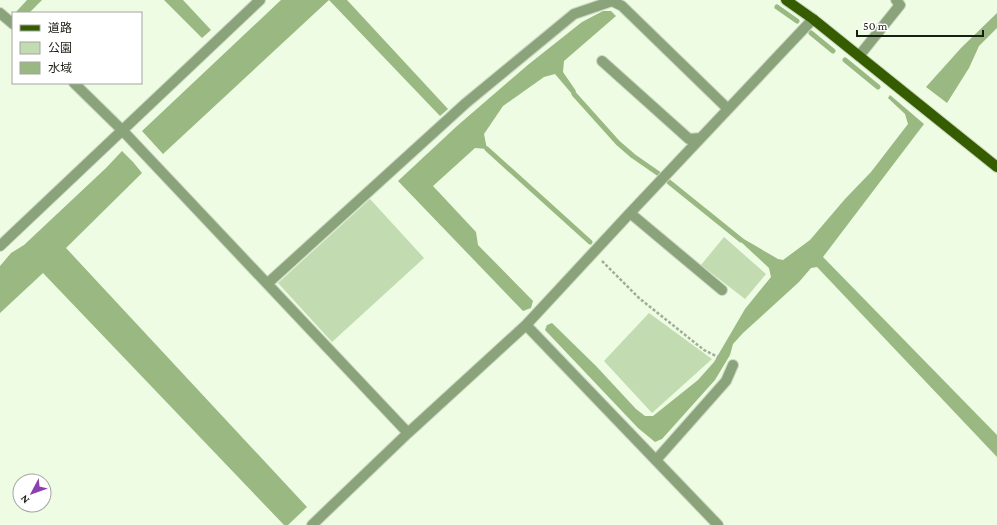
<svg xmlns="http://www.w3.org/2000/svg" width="997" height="525" font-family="'Crimson Pro','Noto Sans JP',serif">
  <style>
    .green { fill: #c2dbb0 }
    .water { fill: #99b882 }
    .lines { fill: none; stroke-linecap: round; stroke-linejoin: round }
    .stream { stroke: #99b882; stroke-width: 5 }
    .minor-casing { stroke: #cbd8c1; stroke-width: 12 }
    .major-casing { stroke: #cbd8c1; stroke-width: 12 }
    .path { stroke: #a2ad99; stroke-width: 2.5; stroke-dasharray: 3 2; stroke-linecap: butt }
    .minor { stroke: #8ba37a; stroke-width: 10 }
    .major { stroke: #355d00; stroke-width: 10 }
  </style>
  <rect width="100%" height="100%" fill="#edfce2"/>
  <path class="green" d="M370 199 424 258 332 342 278 283Z
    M724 237 766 274 745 299 701 265Z
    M649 313 712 359 652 413 604 361Z"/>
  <path class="water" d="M27 0H42L29 13H16V12Z
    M164 0H183L211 30 202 38Z
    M281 0H347L448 109 440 116 329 0 163 154 142 131Z
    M603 11H611L616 16 564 61 563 72 576 91 574 94H572L555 74 544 77 503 106 484 134 487 149 475 148 433 186 476 232 478 245 533 301 531 308 523 311 398 181 457 126 529 64 582 22Z
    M997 13V28L979 46 969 68 947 103 926 87 961 48Z
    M890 95 924 124 823 257 997 435V457L817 267 811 268 799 282 743 333 733 344 730 355 715 380 662 439 655 442 638 428 545 330 547 325 552 323 596 366 636 409 645 416H653L698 380 714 362 745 309 771 277 769 268 740 241 742 238 778 259 783 260 810 240 845 199 871 172 908 124 905 114 888 98Z
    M122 151 133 162 142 173 66 248 307 507 288 525H284L43 273 0 313V266L11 253 24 245 106 168Z"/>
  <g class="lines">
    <path class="stream" d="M777 7 797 21
      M811 33 833 51
      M845 60 878 87
      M574 94 618 143 633 156 659 174
      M487 149 590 242
      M669 182 741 240"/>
    <defs>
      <path id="minor" d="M0 13 13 24
        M859 56 900 5 896 0
        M602 61 689 139 700 138
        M74 83 123 131 408 433
        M630 213 722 290
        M0 246 260 0
        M268 283 466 103 574 14 612 1 622 6 728 109
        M526 325 718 525
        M656 460 726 381 733 365
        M312 525 408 433 526 325 630 213 813 19"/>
      <path id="major" d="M786 0 813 19 997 167"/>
    </defs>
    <use href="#minor" class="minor-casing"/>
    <use href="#major" class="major-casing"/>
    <path class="path" d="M602 261 639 298 704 350 722 359"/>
    <use href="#minor" class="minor"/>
    <use href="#major" class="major"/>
  </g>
  <rect x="12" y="12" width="130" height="72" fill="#ffffff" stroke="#a3a5a1"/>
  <rect x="20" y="25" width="20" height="6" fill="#355d00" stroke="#a3a5a1"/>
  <text x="48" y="32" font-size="12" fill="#181d14">道路</text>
  <rect x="20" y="42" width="20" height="12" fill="#c2dbb0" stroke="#a3a5a1"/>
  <text x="48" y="52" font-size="12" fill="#181d14">公園</text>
  <rect x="20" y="62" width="20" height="12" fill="#99b882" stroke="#a3a5a1"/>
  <text x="48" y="72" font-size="12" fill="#181d14">水域</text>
  <g transform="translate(32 493) rotate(229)"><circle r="19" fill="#ffffff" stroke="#a3a5a1"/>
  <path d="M0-3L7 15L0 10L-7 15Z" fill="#8b3fb1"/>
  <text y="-6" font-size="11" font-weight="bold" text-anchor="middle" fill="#181d14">N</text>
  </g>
  <path d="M857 30v6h126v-6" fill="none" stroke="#181d14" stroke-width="2"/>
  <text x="863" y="30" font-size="12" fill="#181d14" stroke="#ffffff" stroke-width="3" paint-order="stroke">50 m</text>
</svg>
